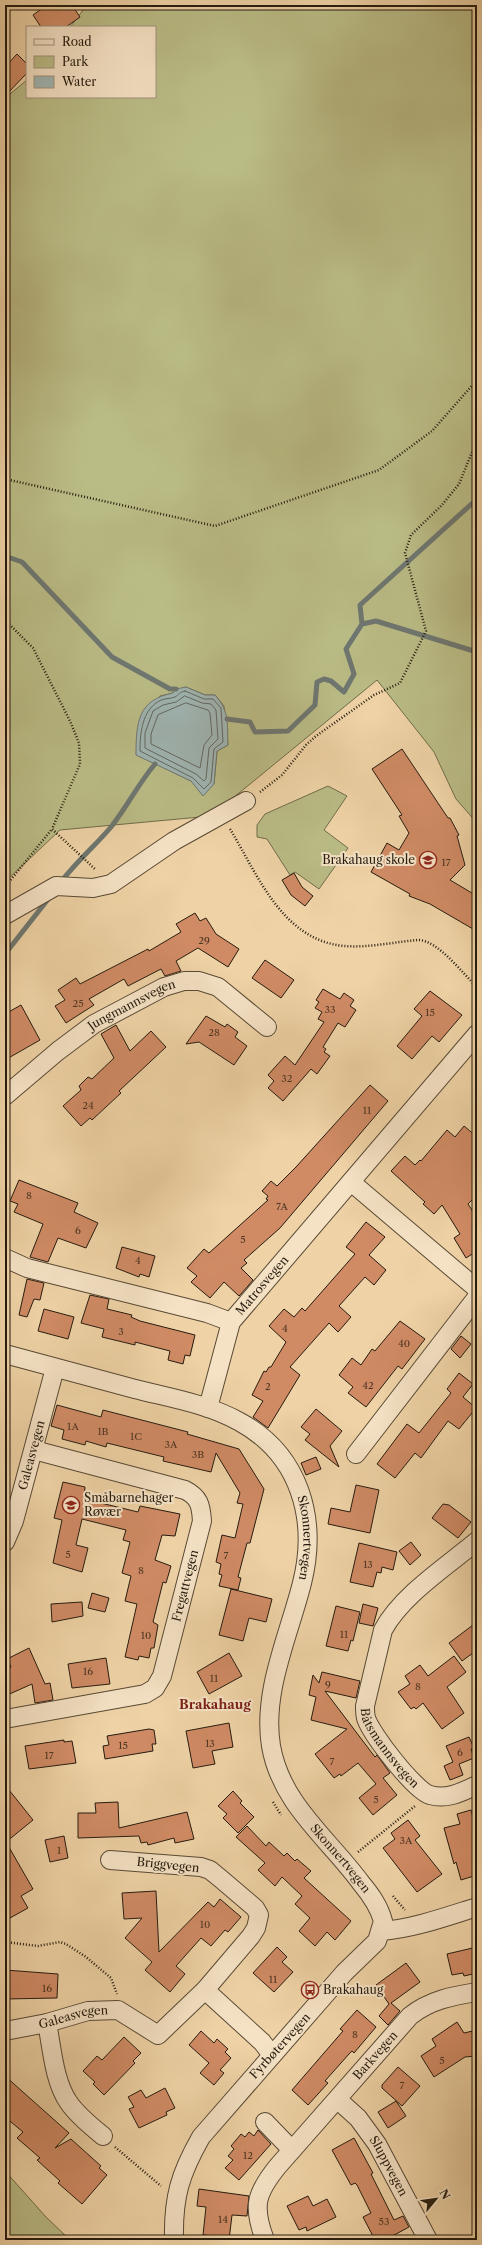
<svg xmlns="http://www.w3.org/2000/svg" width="482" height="2245" font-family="'Libre Caslon Text',serif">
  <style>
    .green { fill: #babc86; stroke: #706c4a; fill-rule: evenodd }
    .water { fill: #9fb5b3; stroke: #6e7771 }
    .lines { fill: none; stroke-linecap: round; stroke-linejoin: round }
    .shore { stroke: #626861; stroke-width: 1 }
    .stream { stroke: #6e7771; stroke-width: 5 }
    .building { fill: #d08b65; stroke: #251b0f }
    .minor-casing { stroke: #584935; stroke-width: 20 }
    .path { stroke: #251b0f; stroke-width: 2.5; stroke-dasharray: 1 2; stroke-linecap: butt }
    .minor { stroke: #f5e2c5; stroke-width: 18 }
    .labels { text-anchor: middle; stroke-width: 4; stroke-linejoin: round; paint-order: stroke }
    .number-label { font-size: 10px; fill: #503724 }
    .poi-label { font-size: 12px; fill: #251b0f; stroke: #f5e2c5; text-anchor: start }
    .street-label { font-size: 12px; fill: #251b0f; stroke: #f5e2c5 }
    .neighbourhood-label { font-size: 13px; font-weight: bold; fill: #7a1f14; stroke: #f5e2c5 }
  </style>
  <rect width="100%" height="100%" fill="#efd3a6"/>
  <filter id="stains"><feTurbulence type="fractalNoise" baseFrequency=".005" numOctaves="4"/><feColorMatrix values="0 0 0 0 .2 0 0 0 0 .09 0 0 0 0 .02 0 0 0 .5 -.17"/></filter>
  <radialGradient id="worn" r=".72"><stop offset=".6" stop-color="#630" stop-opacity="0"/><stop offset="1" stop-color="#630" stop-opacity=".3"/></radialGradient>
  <path class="green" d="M87 5H477V823L456 799 434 752 377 680 211 816 60 830 5 882V98L27 80V97H155V27H70ZM186 687 205 695H215L224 706 228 745 217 751 214 784 191 781 136 754 160 696 173 693Z
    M328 786 347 796 324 830 348 848 319 889 295 872 290 875 267 839 257 837V825L265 814Z
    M5 2171 46 2217 68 2238 67 2240H5Z"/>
  <path class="water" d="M186 687 205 695H215C230 712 227 724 228 745L217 751 214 784 203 796 191 781 136 755C136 722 138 700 173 693L176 689Z"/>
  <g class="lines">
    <path class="shore" d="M185 691 204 699H213L221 708 223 742 214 749 211 782 204 789 193 778 140 751C140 733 142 711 159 701 164 698 170 699 175 697 179 695 179 692 185 691Z
      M185 696 202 703 211 704 216 710 218 739 209 748 206 779 204 781 196 774 145 748V733L153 711 163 705 176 702Z
      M186 703 208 710 210 713 212 735 204 745 200 768 151 744V734L158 715Z"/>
    <path class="stream" d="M5 556 22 562 112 657 170 689H176
      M362 624 360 605 477 499
      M227 719 250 722 255 732 288 731 315 705 317 682 324 679 331 681 344 692 354 674 346 649 362 624 376 621 477 652
      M61 882C76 862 95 846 111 827 127 807 138 784 155 764
      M5 954 49 898"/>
  </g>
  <path class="building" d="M47 5H72L80 17 66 27H41L33 15Z
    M17 54 27 64V73L5 96V67Z
    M402 749 448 818H450L459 835 457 836 465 865 450 880 477 896V922L473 929 430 904 409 896 410 894 371 872 387 843 399 850 409 833 399 816 402 815 372 769Z
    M294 873 302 887 313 896 305 906 291 895 282 880Z
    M195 913 200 921 206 918 216 934 239 949 228 967 198 948 176 961 181 971 165 976 161 969 128 986 124 979 89 999 94 1005 66 1023 55 1006 65 1000 58 990 76 978 80 984 148 949 149 951 181 932 176 924Z
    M265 960 294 980 281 998 252 978Z
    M323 989 340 999 344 993 354 1000 350 1006 356 1010 345 1027 338 1023 323 1047 326 1049 324 1052 330 1056 317 1074 311 1069 283 1101 268 1088 274 1081 268 1075 285 1056 295 1065 324 1022 318 1019 322 1012 315 1008 319 1002 316 1000Z
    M430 991 462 1015 439 1042 432 1036 412 1059 397 1046 422 1016 414 1009Z
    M21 1005 40 1040 5 1060V1014Z
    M206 1016 225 1027 227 1024 238 1032 235 1037 247 1046 234 1065 199 1042 186 1044Z
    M116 1025 130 1051 151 1031 166 1047 119 1091 121 1093 92 1120 90 1118 81 1126 63 1106 81 1090 79 1086 88 1077 92 1079 114 1058 101 1034Z
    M370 1085 388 1101 280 1228 244 1260 247 1263 241 1268 253 1280 248 1286 239 1296 224 1282 210 1298 191 1282 197 1276 187 1268 204 1249 209 1253 268 1200 266 1199 268 1196 262 1191 271 1181 277 1186 296 1167Z
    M464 1126 477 1137V1195L468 1204 477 1218V1251L466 1258 454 1238 460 1234 442 1205 434 1214 423 1204 425 1202 391 1171 405 1156 415 1165 420 1160 421 1161 447 1130 455 1137Z
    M19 1180 78 1203 74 1212 98 1223 86 1248 58 1238 48 1262 30 1257 43 1224 14 1212 18 1204 10 1201Z
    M366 1222 385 1237 369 1255 386 1270 374 1285 365 1277 339 1306 351 1317 338 1332 329 1323 290 1367 300 1375 268 1428 253 1417 263 1401 252 1395 264 1371 266 1372 269 1367H271L286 1342 269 1326 284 1309 294 1317 302 1308 305 1311 355 1254 346 1247Z
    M122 1247 155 1256 149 1277 140 1274 139 1277 116 1268Z
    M27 1279 44 1283 40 1300 34 1299 27 1317 19 1315Z
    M90 1295 109 1299 107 1309 132 1315 131 1317 140 1321 195 1335 190 1356 185 1355 183 1364 168 1360 170 1351 135 1342V1345L102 1337 104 1329 81 1323Z
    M44 1309 74 1317 68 1339 38 1331Z
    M400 1321 425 1339 402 1369 398 1366 366 1407 348 1393 353 1387 339 1375 352 1358 361 1365 372 1349 375 1351Z
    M461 1336 471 1344 460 1358 451 1349Z
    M459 1373 473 1384 463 1397 476 1408 459 1429 448 1421 421 1458 415 1453 395 1478 377 1464 407 1424 419 1433 451 1393 447 1389Z
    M57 1405 101 1417 103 1410 188 1432 187 1434 239 1449 264 1489 250 1543H247L238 1577 241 1578 238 1590 219 1586 222 1575 219 1574 221 1564 216 1562 222 1535 235 1538 243 1504 237 1503 240 1493 216 1453 211 1472 163 1461 164 1457 107 1443 106 1447 86 1441 85 1445 62 1439 64 1430 51 1426Z
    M316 1409 342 1431 330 1446 339 1467 305 1440 310 1434 301 1427Z
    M316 1457 321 1469 306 1475 301 1463Z
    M63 1482 85 1487 84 1499 138 1512 140 1506 180 1514 175 1536 162 1535 155 1560 171 1566 166 1583 163 1582 153 1622 158 1625 154 1648H151L149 1658 139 1656 138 1660 125 1657 137 1604 125 1601 131 1576 122 1573 130 1542 123 1540 126 1530 82 1519 76 1545 88 1548 82 1572 53 1563 62 1520 54 1518Z
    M356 1485 379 1490 370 1533 328 1524 331 1508 350 1512Z
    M443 1504 449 1505 471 1522 458 1538 432 1518Z
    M411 1542 421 1555 410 1565 399 1551Z
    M359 1543 397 1552 393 1570 382 1567 381 1573 377 1572 373 1587 350 1582Z
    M231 1589 272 1599 266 1622 249 1618 243 1641 219 1635Z
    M92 1593 109 1598 105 1612 88 1608Z
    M82 1602 83 1616 52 1622 51 1604Z
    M363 1604 378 1608 373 1626 359 1623Z
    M336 1606 360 1612 353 1641 351 1640 348 1651 326 1646Z
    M477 1622V1650L462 1661 449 1643Z
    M29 1648 45 1684 50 1683 53 1700 35 1703 32 1684 5 1696V1670L11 1667 7 1659Z
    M229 1653 242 1676 209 1694 197 1672Z
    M454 1656 466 1672 447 1687 464 1713 442 1729 423 1703 416 1709 414 1707 411 1709 398 1692 410 1684 405 1676 420 1665 428 1676Z
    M106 1658 110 1684 72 1688 68 1664Z
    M322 1672 360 1681 356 1698 325 1691 375 1757 377 1755 390 1773 383 1778 397 1795 373 1815 359 1798 376 1784 358 1763 341 1776 340 1774 334 1778 315 1754 347 1729 311 1720 316 1697 309 1695 313 1675 319 1683Z
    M229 1723 233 1747 212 1751 215 1764 193 1768 186 1731Z
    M149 1729 154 1730 156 1744H152L153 1751 105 1759 103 1746 109 1745 107 1736Z
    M469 1737 474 1748 471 1749 474 1758 459 1764 463 1775 450 1780 444 1766 453 1762 446 1746Z
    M64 1740V1742L72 1741 76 1763 29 1769 25 1746Z
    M5 1785 33 1820 6 1842 33 1889 21 1896 28 1908 10 1918 5 1910Z
    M233 1791 242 1801 240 1803 254 1817 238 1833 223 1818 227 1814 218 1806Z
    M118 1802 119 1828 187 1812 194 1839 175 1843 174 1838 148 1845 147 1842 141 1843 139 1836 78 1838V1813H96L95 1803Z
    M471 1810 475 1825H477V1875L461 1880 456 1862 454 1864 444 1828 460 1824 457 1814Z
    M408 1820 420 1836 415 1840 442 1874 417 1892 383 1848 395 1839 391 1833Z
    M247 1826 266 1846 269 1842 284 1856 287 1853 295 1861 297 1859 311 1871 304 1878 351 1921 335 1940 327 1932 315 1946 299 1931 310 1918 295 1904 302 1896 282 1877 275 1886 258 1870 265 1863 236 1837Z
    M64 1836 68 1858 50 1862 45 1840Z
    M156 1891 159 1952 208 1902 214 1907 220 1899 241 1917 228 1932 225 1930 211 1946 201 1938 176 1966 185 1974 170 1992 145 1970 152 1962 125 1938 142 1918 124 1919 122 1893Z
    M277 1947 287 1957 282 1962 293 1972 274 1992 253 1973Z
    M477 1947V1973L464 1976 463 1973 452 1975 447 1954Z
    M406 1963 420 1982 391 2003 400 2011 388 2025 379 2016 389 2004 376 1985Z
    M5 1970 58 1974 57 1998 5 1999Z
    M357 2010 376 2027 354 2053 352 2051 349 2054 325 2081 328 2083 308 2105 292 2090 343 2031 340 2029Z
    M457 2022 464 2033 477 2030V2056L465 2057 434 2077 421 2056 436 2046 432 2039Z
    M201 2031 214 2043 217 2039 228 2049 225 2052 231 2058 220 2070 224 2073 214 2085 200 2073 209 2063 189 2045Z
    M124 2037 141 2053 133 2061 135 2063 104 2095 93 2084 95 2082 83 2071 97 2056 102 2060Z
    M398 2067 420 2086 402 2106 382 2088V2085Z
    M5 2076 69 2133 55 2148 71 2139 101 2166 99 2168 107 2175 82 2204 58 2183 60 2181 37 2160 40 2158 17 2138 23 2132 5 2117Z
    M165 2088 175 2108 166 2112 167 2115 139 2128 129 2109 134 2107 128 2097 141 2090 146 2098Z
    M396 2101 406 2116 388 2128 378 2112Z
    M258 2130 271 2144 239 2180 225 2168 233 2160 228 2156 234 2149 231 2146 241 2134 245 2137 249 2132 254 2136Z
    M354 2138 373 2173 371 2174 394 2220 403 2216 409 2227 385 2240H375L363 2217 371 2213 357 2185 355 2183 351 2185 332 2150Z
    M199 2189 249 2196 247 2216 232 2215 229 2240H216V2236L203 2235 206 2207 197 2206Z
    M308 2196 313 2206 327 2199 336 2217 307 2231 306 2227 299 2230 287 2206Z"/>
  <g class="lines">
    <defs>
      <g id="minor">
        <path d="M5 915 56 886 93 888 111 884 174 841 246 801"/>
        <path id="s1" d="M5 1096 58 1051 94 1024 164 987 184 981H199L218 987 267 1027"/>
        <path d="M351 1182 477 1289"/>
        <path d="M5 1258 27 1268 207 1313 231 1322"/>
        <path id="s2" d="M5 1354C48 1366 92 1377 135 1389 170 1398 208 1404 240 1422 300 1455 318 1519 302 1583 289 1635 262 1692 271 1746 281 1804 328 1838 361 1883 371 1895 379 1906 383 1921L377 1941 344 1973 201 2137C180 2174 173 2197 174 2240"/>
        <path id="s3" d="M208 1408 231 1322 477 1034"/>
        <path d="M356 1454 477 1297"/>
        <path id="s4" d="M477 1541C447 1566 402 1595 383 1630L365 1706C365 1710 365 1714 366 1718 371 1734 415 1791 430 1795 447 1800 462 1792 477 1785"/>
        <path id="s5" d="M5 1542 14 1521 55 1368"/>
        <path id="s6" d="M5 1719 145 1694 155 1688 162 1676 202 1521C201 1505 199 1497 185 1490L34 1450"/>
        <path d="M382 1931C415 1928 445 1917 477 1907"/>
        <path d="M205 1990 262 2042 272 2055"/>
        <path d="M47 2023C52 2048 54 2082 69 2103 78 2116 91 2126 103 2136"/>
        <path id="s7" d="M5 2031 47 2023 88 2011 118 2010 158 2035 205 1990 251 1936 256 1928 259 1915 255 1908 221 1879 210 1870 201 1867 110 1860"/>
        <path id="s8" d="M338 2100 358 2118 377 2144 428 2240"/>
        <path d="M265 2122 292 2150"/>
        <path id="s9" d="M265 2240C252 2206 256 2193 278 2166L410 2016C430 2000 452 1996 477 1992"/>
      </g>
    </defs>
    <use href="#minor" class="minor-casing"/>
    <path class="path" d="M5 479 215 526 379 470 432 431 477 380
      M5 620 33 648 70 721 79 743 80 764 52 829
      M260 792 282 775 306 745 316 736 374 695 400 683 426 631 405 553 411 535 442 505 459 484 477 440
      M230 829C258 875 282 940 344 946 368 948 394 942 418 940 438 940 462 973 477 987
      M5 887 52 829 96 870
      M273 1802 281 1815
      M358 1852 415 1806
      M393 1896 405 1910
      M5 1942 38 1946 60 1942 66 1944 86 1957 111 1978 117 1994
      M115 2147 161 2186"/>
    <use href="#minor" class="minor"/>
  </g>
  <defs>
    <symbol id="school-ring" viewBox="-11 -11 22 22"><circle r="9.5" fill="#f5e2c5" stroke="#8f2418" stroke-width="1.5"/><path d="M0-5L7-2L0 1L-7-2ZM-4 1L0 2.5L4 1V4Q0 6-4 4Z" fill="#8f2418"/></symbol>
    <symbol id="bus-ring" viewBox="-11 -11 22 22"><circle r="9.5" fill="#f5e2c5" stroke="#8f2418" stroke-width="1.5"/><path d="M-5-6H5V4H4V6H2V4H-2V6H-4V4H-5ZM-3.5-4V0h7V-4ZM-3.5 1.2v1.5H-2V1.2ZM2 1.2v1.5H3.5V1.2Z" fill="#8f2418"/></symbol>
  </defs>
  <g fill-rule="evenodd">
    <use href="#school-ring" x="418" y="850" width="20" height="20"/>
    <use href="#school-ring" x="61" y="1495" width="20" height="20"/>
    <use href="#bus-ring" x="300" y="1980" width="20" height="20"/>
  </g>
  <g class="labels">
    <g class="number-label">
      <text x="446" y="866">17</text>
      <text x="204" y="944">29</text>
      <text x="78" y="1007">25</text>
      <text x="330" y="1013">33</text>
      <text x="430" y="1016">15</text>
      <text x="214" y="1036">28</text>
      <text x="287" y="1082">32</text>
      <text x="88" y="1109">24</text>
      <text x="367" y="1114">11</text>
      <text x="29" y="1199">8</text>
      <text x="282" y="1210">7A</text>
      <text x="78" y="1234">6</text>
      <text x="243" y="1243">5</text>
      <text x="138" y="1264">4</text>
      <text x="285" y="1332">4</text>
      <text x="121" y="1335">3</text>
      <text x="404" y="1347">40</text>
      <text x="368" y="1389">42</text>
      <text x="268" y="1390">2</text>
      <text x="73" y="1430">1A</text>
      <text x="103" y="1435">1B</text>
      <text x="136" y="1440">1C</text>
      <text x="171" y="1448">3A</text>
      <text x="198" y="1458">3B</text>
      <text x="68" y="1558">5</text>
      <text x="226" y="1559">7</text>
      <text x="368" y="1568">13</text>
      <text x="141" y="1574">8</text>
      <text x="344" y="1638">11</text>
      <text x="146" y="1639">10</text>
      <text x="88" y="1675">16</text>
      <text x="214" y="1682">11</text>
      <text x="328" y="1688">9</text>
      <text x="418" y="1690">8</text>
      <text x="210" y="1747">13</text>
      <text x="123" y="1749">15</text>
      <text x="460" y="1756">6</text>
      <text x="49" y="1759">17</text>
      <text x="332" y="1765">7</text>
      <text x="376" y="1803">5</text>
      <text x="406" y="1844">3A</text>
      <text x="59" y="1854">1</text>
      <text x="205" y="1928">10</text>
      <text x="273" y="1983">11</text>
      <text x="47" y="1992">16</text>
      <text x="355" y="2038">8</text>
      <text x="442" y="2064">5</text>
      <text x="402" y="2089">7</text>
      <text x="248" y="2159">12</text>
      <text x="223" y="2223">14</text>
      <text x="384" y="2225">53</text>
    </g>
    <g class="poi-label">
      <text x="415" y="864" text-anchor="end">Brakahaug skole</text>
      <text x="84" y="1502">Småbarnehager<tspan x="84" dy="14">Røvær</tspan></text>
      <text x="323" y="1994">Brakahaug</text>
    </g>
    <g class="street-label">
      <text dy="4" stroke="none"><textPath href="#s1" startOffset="157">Jungmannsvegen</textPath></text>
      <text dy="4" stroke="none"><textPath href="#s3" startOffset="137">Matrosvegen</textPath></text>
      <text dy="4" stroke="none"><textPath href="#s5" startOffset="91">Galeasvegen</textPath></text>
      <text dy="4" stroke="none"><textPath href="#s2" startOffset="386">Skonnertvegen</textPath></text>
      <text dy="4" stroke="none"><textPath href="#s6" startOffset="261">Fregattvegen</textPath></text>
      <text dy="4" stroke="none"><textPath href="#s4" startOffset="258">Båtsmannsvegen</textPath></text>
      <text dy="4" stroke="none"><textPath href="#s2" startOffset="733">Skonnertvegen</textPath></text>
      <text transform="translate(168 1865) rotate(6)" y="4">Briggvegen</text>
      <text dy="4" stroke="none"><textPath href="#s7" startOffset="70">Galeasvegen</textPath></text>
      <text transform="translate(280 2046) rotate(-48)" y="4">Fyrbøtervegen</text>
      <text dy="4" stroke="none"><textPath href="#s9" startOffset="228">Barkvegen</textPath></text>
      <text dy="4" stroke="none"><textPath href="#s8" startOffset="84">Sluppvegen</textPath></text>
    </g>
    <g class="neighbourhood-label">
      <text x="215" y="1709">Brakahaug</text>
    </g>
  </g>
  <rect width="482" height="2245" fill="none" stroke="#efd3a6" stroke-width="20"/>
  <rect x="6" y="6" width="470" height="2233" fill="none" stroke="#251b0f" stroke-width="2"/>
  <rect x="10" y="10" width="462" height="2225" fill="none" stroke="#251b0f"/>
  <rect x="26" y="26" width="130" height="72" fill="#f5e2c5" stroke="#a2927c"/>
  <rect x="34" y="39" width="20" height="6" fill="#f5e2c5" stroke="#a2927c"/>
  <text x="62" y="46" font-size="12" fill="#251b0f">Road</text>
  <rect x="34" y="56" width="20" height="12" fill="#babc86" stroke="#a2927c"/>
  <text x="62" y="66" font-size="12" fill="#251b0f">Park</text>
  <rect x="34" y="76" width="20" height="12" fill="#9fb5b3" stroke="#a2927c"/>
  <text x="62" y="86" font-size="12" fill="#251b0f">Water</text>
  <g transform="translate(436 2199) rotate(61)" stroke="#f5e2c5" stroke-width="3" paint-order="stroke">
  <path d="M0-3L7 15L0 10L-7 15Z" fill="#251b0f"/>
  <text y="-6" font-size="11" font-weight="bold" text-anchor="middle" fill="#251b0f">N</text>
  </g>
  <rect width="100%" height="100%" filter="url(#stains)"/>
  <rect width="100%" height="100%" fill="url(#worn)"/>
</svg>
